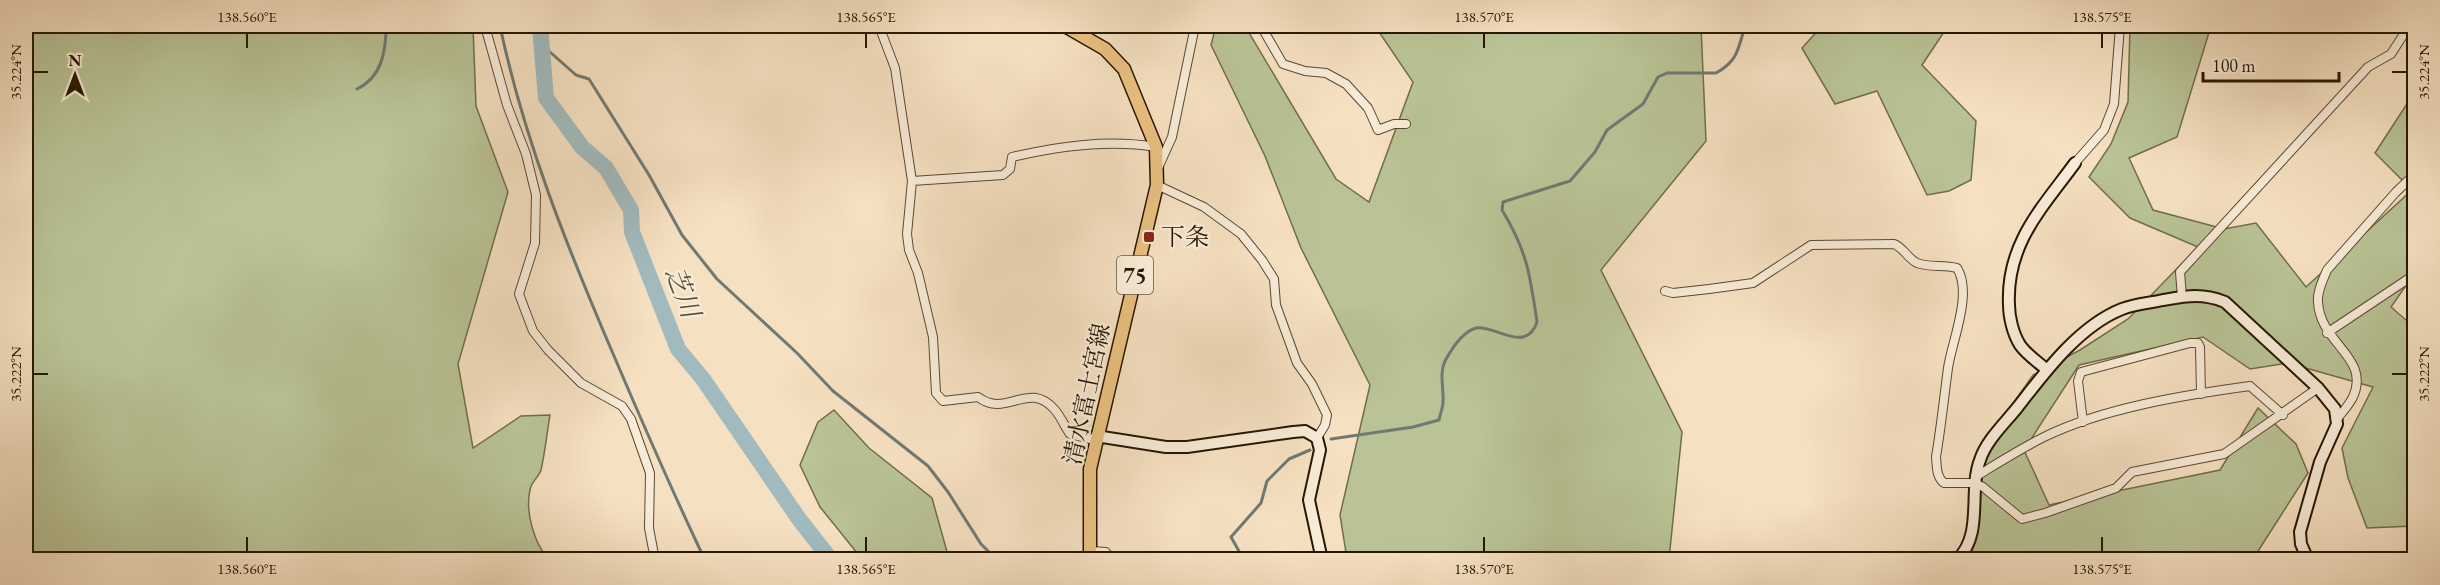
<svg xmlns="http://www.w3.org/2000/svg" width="2440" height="585" font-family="'EB Garamond','Noto Serif JP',serif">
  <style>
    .green { fill: #b9c395; stroke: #706d4b; stroke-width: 1.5 }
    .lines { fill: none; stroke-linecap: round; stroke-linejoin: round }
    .stream { stroke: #707972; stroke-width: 3 }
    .river { stroke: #a1babd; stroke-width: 16 }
    .street-casing { stroke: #5a4931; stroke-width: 10 }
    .secondary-casing { stroke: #271701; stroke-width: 14 }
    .primary-casing { stroke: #271701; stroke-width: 15 }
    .street { stroke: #f8ebd7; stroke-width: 8 }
    .secondary { stroke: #f8ebd7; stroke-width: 10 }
    .primary { stroke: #eac080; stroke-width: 12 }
    .ticks { fill: none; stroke: #271701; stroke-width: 2 }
    .poi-dot { fill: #8f2418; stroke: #f8ebd7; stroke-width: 2 }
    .labels { text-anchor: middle; stroke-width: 4.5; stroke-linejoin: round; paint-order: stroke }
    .shield { fill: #f8ebd7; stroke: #665741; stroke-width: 1.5 }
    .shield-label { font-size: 22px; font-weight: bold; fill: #271701 }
    .poi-label { font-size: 24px; fill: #271701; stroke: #f8ebd7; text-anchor: start }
    .street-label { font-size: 24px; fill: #271701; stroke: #f8ebd7 }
    .water-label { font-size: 26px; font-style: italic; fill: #525043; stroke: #f8ebd7 }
    .neatline { fill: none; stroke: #271701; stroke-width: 2 }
    .ticks-label { font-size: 15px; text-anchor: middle; fill: #271701 }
  </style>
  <rect width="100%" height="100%" fill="#f5e0c1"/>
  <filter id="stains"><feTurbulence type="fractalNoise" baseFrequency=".00333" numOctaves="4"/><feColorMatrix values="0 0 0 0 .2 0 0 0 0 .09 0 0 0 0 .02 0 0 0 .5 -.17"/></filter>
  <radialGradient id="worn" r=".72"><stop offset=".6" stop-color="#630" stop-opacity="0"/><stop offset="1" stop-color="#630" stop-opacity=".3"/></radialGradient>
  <path class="green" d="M26 26H473L476 106 508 192 458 364 473 448 521 416 550 415C547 433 545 452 541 470 539 477 531 482 530 490 525 512 534 542 548 559L499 560 498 557 497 560 26 559Z
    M1216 26H1245L1336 179 1369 202 1413 82 1375 26H1701L1706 141 1601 270 1682 432 1669 559H1347L1340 515 1370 385 1301 248 1265 156 1211 45Z
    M1822 26H1948L1922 65 1976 121 1971 180 1949 191 1927 195 1877 91 1835 104 1802 48Z
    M2130 26H2211L2177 137 2129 158 2153 210 2224 229 2256 223 2306 287 2412 190 2375 153 2414 93V274L2391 307 2414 327V526L2367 528 2348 478 2342 448 2373 387 2288 363 2250 369 2203 337 2079 365 2024 450 2049 505 2220 470 2258 408 2296 444 2308 473 2253 559 1963 560 1985 443 2033 375 2080 350 2128 319 2198 247 2130 218 2089 177 2111 144 2128 102Z
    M834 410 869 448 932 498 949 559H862L820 507 800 465 818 422Z"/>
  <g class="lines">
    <path class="stream" d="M500 26C524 140 568 249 614 356 643 424 673 493 705 560
      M542 45 576 75 589 79 649 175 682 235 717 279 797 353 833 391 928 466 948 492 981 544 997 560
      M357 89C382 77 386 51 386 26
      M1331 439 1413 427 1439 420C1440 414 1443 408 1443 402 1444 389 1439 373 1445 361 1452 348 1462 332 1476 328 1494 324 1526 355 1537 322 1530 274 1527 251 1502 210L1503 202 1570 181 1595 152 1607 130 1643 104 1658 77 1667 73H1716C1738 61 1738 49 1745 26
      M1244 560 1231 537 1261 503 1267 481 1289 459 1310 450"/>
    <path class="river" d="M540 26 546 98 582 147 606 168 631 210 632 232 678 349 703 379 799 519 831 560"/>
    <defs>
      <path id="street" d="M485 26 507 105 526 154 536 195 535 243 519 294 533 331 548 350 581 383 622 406 631 419 650 473 649 528 655 560
        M879 26 895 68 912 181 907 234 909 250 918 273 933 337 936 393 943 401 978 397C1007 419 1028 379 1055 410 1061 417 1065 427 1070 434L1095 440
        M1261 26 1283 64 1305 71 1326 73 1346 84 1368 108 1378 130 1394 124H1406
        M2075 163 2104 130 2114 104 2120 26
        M1158 168 1172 137 1195 26
        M912 181 1003 175 1010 169 1012 157C1059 146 1108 139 1156 147
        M1157 185 1204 207 1241 234 1262 260 1274 279 1276 305 1297 363 1312 384 1327 415 1325 425 1317 438
        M1665 291 1673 293 1709 289 1753 283 1811 245 1894 244C1904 248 1907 258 1917 263 1929 268 1944 264 1957 268 1973 293 1952 341 1948 368 1944 398 1941 427 1936 457 1937 466 1936 477 1944 483H1975L1983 487 2022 519 2045 513 2116 488 2132 472 2224 454 2318 388
        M2182 297 2180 272 2368 67 2391 54 2409 26
        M2327 333 2414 275
        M2336 420C2342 413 2349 405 2353 397 2371 357 2320 344 2318 302 2317 291 2323 280 2327 270L2396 192 2414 175
        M2083 422 2078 381 2081 372 2190 343H2198L2200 347 2201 394
        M1975 477C1998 463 2020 449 2044 437 2103 408 2184 395 2250 386L2283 415
        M1090 551 1106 552 1110 560"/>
      <path id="secondary" d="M2047 370C2038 362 2026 354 2020 345 2013 334 2009 317 2009 305 2006 244 2042 208 2075 163
        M1096 436 1166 447H1187L1293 432 1305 431 1317 438 1320 450 1309 500 1322 560
        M1957 560C1984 534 1968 492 1980 460 1986 441 2004 424 2017 408 2045 372 2079 326 2122 309 2135 304 2150 303 2163 300 2187 296 2202 293 2225 302L2318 388 2335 409 2337 424 2320 462 2300 532 2301 544 2308 560"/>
      <path id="primary" d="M1065 26 1105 49 1124 69 1156 147 1157 185 1090 469V560"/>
    </defs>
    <use href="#street" class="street-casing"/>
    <use href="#secondary" class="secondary-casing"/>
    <use href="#primary" class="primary-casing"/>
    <use href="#street" class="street"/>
    <use href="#secondary" class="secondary"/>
    <use href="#primary" class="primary"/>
  </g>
  <path class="ticks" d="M247 33V48M866 33V48M1484 33V48M2102 33V48M33 72H48M2392 72H2407M33 374H48M2392 374H2407M247 537V552M866 537V552M1484 537V552M2102 537V552"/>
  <rect class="poi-dot" x="1143" y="231" width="12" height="12" rx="3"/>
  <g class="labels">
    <rect class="shield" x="1117" y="256" width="36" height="38" rx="4.5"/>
    <g class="shield-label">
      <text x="1135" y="283">75</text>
    </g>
    <g class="poi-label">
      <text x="1161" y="245">下条</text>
    </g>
    <g class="street-label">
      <text transform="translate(1087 394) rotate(-78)" y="8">清水富士宮線</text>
    </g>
    <g class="water-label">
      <text transform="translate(683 292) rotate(69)" y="9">芝川</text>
    </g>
  </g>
  <rect width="2440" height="585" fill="none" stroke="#f5e0c1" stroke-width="66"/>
  <g transform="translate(75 75)" stroke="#f8ebd7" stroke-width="4.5" paint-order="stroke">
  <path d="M0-4.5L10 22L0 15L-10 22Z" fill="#271701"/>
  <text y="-9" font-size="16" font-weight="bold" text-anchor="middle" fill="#271701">N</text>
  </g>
  <path d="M2203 72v9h136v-9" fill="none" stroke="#271701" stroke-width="3"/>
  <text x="2212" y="72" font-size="18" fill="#271701" stroke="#f8ebd7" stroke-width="4.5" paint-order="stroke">100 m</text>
  <rect x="33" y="33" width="2374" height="519" class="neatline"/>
  <g class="ticks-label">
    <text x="247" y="22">138.560°E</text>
    <text x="866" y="22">138.565°E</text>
    <text x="1484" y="22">138.570°E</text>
    <text x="2102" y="22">138.575°E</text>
    <text transform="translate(16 72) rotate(-90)" y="5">35.224°N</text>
    <text transform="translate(2424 72) rotate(-90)" y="5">35.224°N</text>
    <text transform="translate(16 374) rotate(-90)" y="5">35.222°N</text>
    <text transform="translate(2424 374) rotate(-90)" y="5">35.222°N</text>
    <text x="247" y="574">138.560°E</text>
    <text x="866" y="574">138.565°E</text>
    <text x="1484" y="574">138.570°E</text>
    <text x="2102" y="574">138.575°E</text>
  </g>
  <rect width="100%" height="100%" filter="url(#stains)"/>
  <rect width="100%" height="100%" fill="url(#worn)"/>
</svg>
